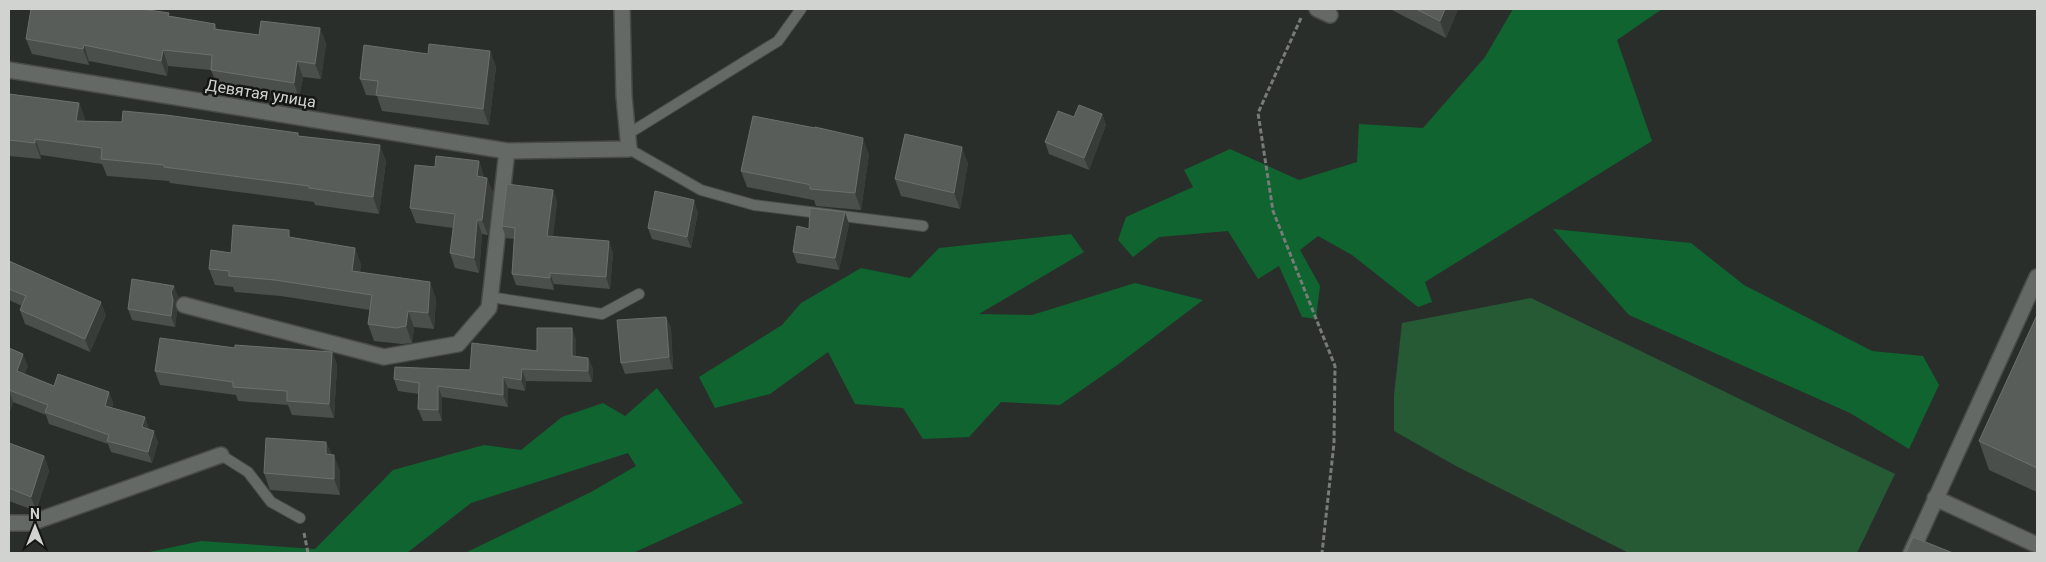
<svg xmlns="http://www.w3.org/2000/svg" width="2046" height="562" font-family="Roboto,sans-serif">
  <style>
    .green { fill: #265a35 }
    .forest { fill: #0f642f }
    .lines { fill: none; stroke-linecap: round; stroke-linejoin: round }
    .service-casing { stroke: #484b48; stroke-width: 12 }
    .minor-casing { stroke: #484b48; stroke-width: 18 }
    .path { stroke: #787b79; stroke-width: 3; stroke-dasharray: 5 2.5; stroke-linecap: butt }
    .service { stroke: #646965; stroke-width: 10 }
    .minor { stroke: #646965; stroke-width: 15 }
    .wall { fill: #4b4f4b }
    .shaded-wall { fill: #383c38 }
    .building { fill: #595d59; stroke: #6c706c }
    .labels { text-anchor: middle; stroke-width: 5; stroke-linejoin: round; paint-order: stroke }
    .street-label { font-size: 16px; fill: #d1d3d1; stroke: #141614 }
  </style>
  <rect width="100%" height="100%" fill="#2a2e2b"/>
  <path class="green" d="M1531 298 1895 474 1857 553H1629L1456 466 1394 431V395L1402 323Z"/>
  <path class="forest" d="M1513 9H1662L1617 40 1652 141 1425 282 1432 302 1418 307 1352 255 1318 236 1300 250 1320 286 1316 319 1302 317 1279 266 1258 279 1228 231 1159 237 1133 257 1118 240 1126 217 1193 187 1184 170 1230 149 1299 180 1357 162 1359 124 1423 128 1485 57Z
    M1553 229 1691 243 1744 285 1872 351 1923 356 1939 385 1909 449 1850 413 1629 315Z
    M1071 234 1084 252 979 314 1032 315 1135 283 1203 300 1116 366 1060 405 1001 402 969 437 923 439 903 408 855 404 828 352 770 394 715 408 699 377 782 325 801 303 861 268 910 278 939 248Z
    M657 388 743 503 633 553H465L591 492 636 466 628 453 471 503 407 553H145L201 541 315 549 393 470 484 445 521 450 562 417 603 403 625 416Z"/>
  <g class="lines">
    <defs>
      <path id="service" d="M628 134 778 41 801 9
        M629 149 701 190 754 205 923 226
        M490 297 602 314 639 294
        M221 455 248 472 271 502 300 518"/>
      <path id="minor" d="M1317 9 1330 15
        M9 70 507 151 629 149 624 96 622 9
        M184 305 384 357 458 344 489 308 507 151
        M1935 498 2037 545
        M9 523H31L221 455
        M1911 553 2037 277"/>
    </defs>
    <use href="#service" class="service-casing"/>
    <use href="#minor" class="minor-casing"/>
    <path class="path" d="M1301 18 1258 113 1273 211 1335 366 1334 443 1322 553
      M304 533 308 553"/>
    <use href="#service" class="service"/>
    <use href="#minor" class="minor"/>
  </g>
  <path class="wall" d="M1390 9H1458L1446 38Z
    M170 16 215 24 217 30 259 35 320 28 326 44 321 79 303 77 299 98 217 85 211 70 168 66 167 76 89 61V65L32 54 26 39Z
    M490 51 496 67 489 125 382 111 377 96 366 95 360 79 428 54Z
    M9 94 79 103 85 119 84 121 299 136 386 161 379 214 315 205 314 202 170 183 169 181 107 176 102 164 41 155V159L9 156Z
    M1102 114 1106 125 1089 170 1049 154 1045 142 1074 117Z
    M869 154 861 210 816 206 814 200H813L747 187 741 171Z
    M479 161 484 177 487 178 493 193 488 235 482 234 479 273 455 268 450 253 453 228 416 223 410 208 435 167Z
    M968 163 960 209 901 196 895 179Z
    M553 190 557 202 553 236 613 252 610 289 554 284V290L516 285 512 274 514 239 506 238 502 226Z
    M698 212 691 248 652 239 648 228Z
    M849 224 839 270 797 263 793 252 809 229Z
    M292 237 361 264 360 272 436 298 434 329 414 327 412 343 402 344 374 341 368 324 370 310 281 296 235 292 233 287 215 285 209 269 231 253Z
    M9 261 106 315 90 352 25 324 20 310 22 306 9 300Z
    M179 298 175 303 177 311 175 327 132 320 128 309Z
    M2037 315V492L1989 470 1979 441Z
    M666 317 671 328 673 369 625 374 621 363Z
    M576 339V356L588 358 593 369 592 382 526 381 525 391 508 388V407L442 397V421H423L418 409 419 394 398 391 394 379 470 370Z
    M9 348 28 366 24 374 54 386 109 392 113 403 112 408 145 417 149 429 158 442 152 463 111 452 108 444 49 424 46 415 13 402 9 414Z
    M235 348 332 352 337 365 334 418 292 415 288 405 238 401 236 395 160 385 155 371Z
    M326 442 331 454 340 471V495L270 490 264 473Z
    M9 443 44 456 49 471 36 511 9 501Z"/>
  <path class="shaded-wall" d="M1445 9H1458L1446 38 1440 21Z
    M320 28 326 44 321 79 315 64Z
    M84 45 89 61V65L83 49Z
    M163 50 168 66 167 76 161 61Z
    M490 51 496 67 489 125 483 109Z
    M297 61 303 77 299 98 294 83Z
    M79 103 85 119 82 137 76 121Z
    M1102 114 1106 125 1089 170 1084 158Z
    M863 138 869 154 861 210 855 193Z
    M35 139 41 155V159L35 143Z
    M380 145 386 161 379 214 373 197Z
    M962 147 968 163 960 209 954 193Z
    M479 161 484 176 482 191 477 176Z
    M487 178 493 193 488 235 482 220Z
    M553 190 557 202 552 247 547 236Z
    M694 200 698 212 691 248 687 237Z
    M845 212 849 224 839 270 835 258Z
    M477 220 482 234 479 273 474 258Z
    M609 241 613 252 610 289 606 277Z
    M355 248 361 264 358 287 352 271Z
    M550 273 554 284V290L550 278Z
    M430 282 436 298 434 329 428 313Z
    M174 286 179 298 175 303 177 311 175 327 171 316V292Z
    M101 302 106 315 90 352 85 339Z
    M408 311 414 327 412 343 406 326Z
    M666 317 671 328 673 369 669 357Z
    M572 328 576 339V367L572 356Z
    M332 352 337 365 334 418 329 404Z
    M23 354 28 366 21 383 17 371Z
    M588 358 593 369 592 382 588 371Z
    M522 369 526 381 525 391 521 380Z
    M503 377 508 388V407L503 395Z
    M438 386 442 397V421L438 410Z
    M9 390 13 402 9 414Z
    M109 392 113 403 109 417 105 406Z
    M145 417 149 429 146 439 142 427Z
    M154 431 158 442 152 463 148 452Z
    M326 442 332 458 326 454Z
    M334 455 340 471V495L334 479Z
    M44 456 49 471 36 511 31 497Z"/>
  <path class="building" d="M31 9H141L169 13 168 16 215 24 214 29 259 35 261 21 320 28 315 64 297 61 294 83 211 70 212 55 163 50 161 61 84 45 83 49 26 39Z
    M1416 9H1445L1440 21Z
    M429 44 490 51 483 109 376 95 378 81 360 79 364 45 428 54Z
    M9 94 79 103 76 121 122 122 123 111 166 115 298 133V136L380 145 373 197 309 188V186L164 167V165L101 159 102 148 35 139V143L9 140Z
    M1079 105 1102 114 1084 158 1045 142 1058 111 1074 117Z
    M753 116 815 128V127L863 138 855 193 810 189V185L807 184 741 171Z
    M905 134 962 147 954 193 895 179Z
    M436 156 479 161 477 176 487 178 482 220H477L474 258 450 253 455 214 410 208 415 165 435 167Z
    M507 184 553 190 547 236 609 241 606 277 550 273V278L512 274 515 228 502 226Z
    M655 191 694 200 687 237 648 228Z
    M810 208 845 212 835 258 793 252 797 226 809 229Z
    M233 225 289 230V237L355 248 352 271 430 282 428 313 408 311 406 326 396 328 368 324 372 295 275 280 229 276V271L209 269 211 250 231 253Z
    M9 261 101 302 85 339 20 310 26 296 9 289Z
    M132 279 174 286 171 292 173 300 171 316 128 309Z
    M2037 315V468L1979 441Z
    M666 317 669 357 621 363 617 320Z
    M537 328H572V356L588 358V371L522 369 521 380 503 377V395L438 386V410L418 409 419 383 394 379 395 367 470 370 472 343 537 351Z
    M160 338 235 348V345L332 352 329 404 287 401V391L233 387V382L155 371Z
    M9 348 23 354 17 371 54 386 58 374 109 392 105 406 145 417 142 427 154 431 148 452 107 441 109 435 45 412 48 405 9 390V392Z
    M266 438 326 442V454L334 455V479L264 473Z
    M9 443 44 456 31 497 9 488Z
    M1913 537 1953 553H1906Z"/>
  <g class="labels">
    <g class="street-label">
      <text transform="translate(261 93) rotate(9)" y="6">Девятая улица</text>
    </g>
  </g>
  <rect width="2046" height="562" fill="none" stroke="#d1d3d1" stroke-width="20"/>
  <g transform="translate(35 527)" stroke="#141614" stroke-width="4" paint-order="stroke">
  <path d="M0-4L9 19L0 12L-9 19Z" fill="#d1d3d1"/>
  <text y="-8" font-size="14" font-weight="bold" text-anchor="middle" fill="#d1d3d1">N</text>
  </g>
</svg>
